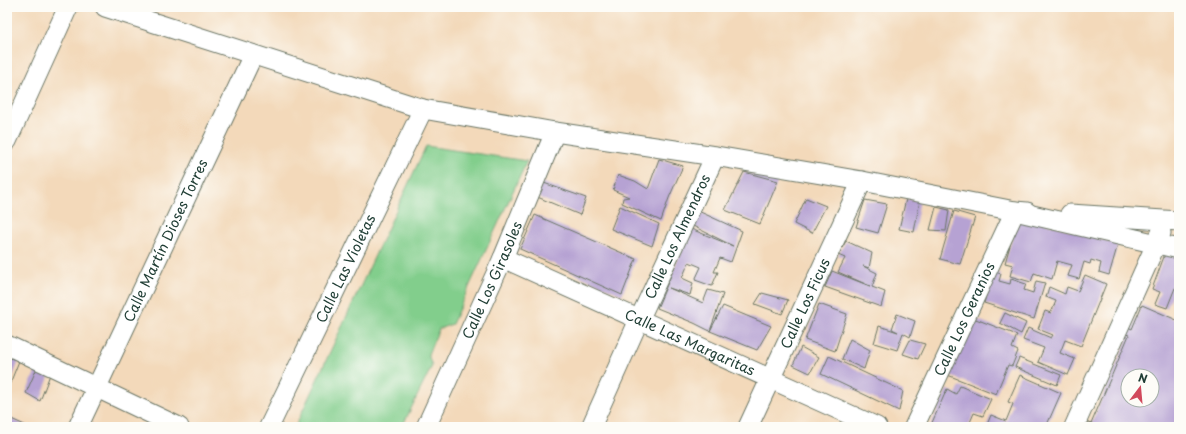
<svg xmlns="http://www.w3.org/2000/svg" width="1186" height="434" font-family="'Playpen Sans',sans-serif">
  <style>
    .green { fill: #82ce8c; stroke: #508660 }
    .building { fill: #b6a2d3; fill-rule: evenodd }
    .lines { fill: none; stroke-linecap: round; stroke-linejoin: round }
    .minor-casing { stroke: #697463; stroke-width: 21 }
    .minor { stroke: #fff; stroke-width: 19 }
    .labels { text-anchor: middle; stroke-width: 3; stroke-linejoin: round; paint-order: stroke }
    .street-label { font-size: 14px; fill: #1f3d34; stroke: #fdfcf7 }
  </style>
  <rect width="100%" height="100%" fill="#fdfcf7"/>
  <filter id="ink" filterUnits="userSpaceOnUse"><feTurbulence type="fractalNoise" baseFrequency=".025" numOctaves="2"/><feDisplacementMap in="SourceGraphic" scale="8" xChannelSelector="R" yChannelSelector="G"/><feConvolveMatrix kernelMatrix="1 2 1 2 8 2 1 2 1" color-interpolation-filters="sRGB"/></filter>
  <filter id="wash" filterUnits="userSpaceOnUse"><feTurbulence type="fractalNoise" baseFrequency=".012" numOctaves="4" result="noise"/><feDisplacementMap in="SourceGraphic" scale="16" xChannelSelector="R" yChannelSelector="G"/><feGaussianBlur stdDeviation="0.9" result="paint"/><feColorMatrix in="noise" values="0 0 0 0 0 0 0 0 0 0 0 0 0 0 0 0 0 1.4 0 .05"/><feComposite in="paint" operator="in"/></filter>
  <g filter="url(#wash)">
    <rect width="100%" height="100%" fill="#f3d9ba"/>
    <path class="green" d="M426 146 527 161 452 324 439 329 428 354 432 366 402 427H295Z"/>
    <g id="blocks">
      <path class="building" d="M659 159 683 166 669 198 661 221 622 203 623 198 629 197 613 190 618 175 635 181 648 189Z
        M744 172 778 181 760 224 725 210Z
        M541 182 586 198 580 215 535 196Z
        M806 198 826 206 812 233 794 224Z
        M906 199 920 200 914 232 899 229Z
        M865 200 887 204 878 233 856 227Z
        M620 206 659 224 652 246 611 229Z
        M936 207 949 210 946 231 930 230Z
        M696 210 742 231 731 262 720 258 714 272H718L712 286 695 280 701 267 689 262 682 278 693 283 690 295 669 288 703 303 708 290 723 294 710 331 694 323 657 308 691 229 733 246 689 224Z
        M954 211 975 217 960 264 940 259Z
        M535 215 636 259 622 295 520 249Z
        M1019 215 1118 244 1109 275 1099 272 1101 263 1091 260 1090 264 1084 262 1079 279 1068 276 1072 265 1057 261 1052 279 1034 273 1031 282 1010 276 1013 265 1005 263Z
        M846 241 872 253 869 268 863 266 877 273 872 287 885 292 881 307 825 287 832 271 870 286 838 272 845 258 838 255Z
        M1165 254 1179 258V289L1175 288 1167 308 1155 304 1160 292 1152 289Z
        M993 271 1001 274 999 281 1010 284 1011 279 1026 284 1024 290 1033 293 1036 281 1045 283 1034 319 984 303Z
        M1085 275 1106 284 1081 346 1065 340 1060 353 1075 359 1068 375 1038 362 1044 348 1023 340 1028 328 1051 338 1053 335 1038 329 1045 311 1051 313 1056 301 1046 297 1049 287 1065 294 1067 287 1078 291Z
        M762 293 788 300 782 314 755 304Z
        M819 304 847 314 835 351 805 340Z
        M1142 305 1179 321V427H1076L1079 419 1091 424 1129 335 1123 333 1126 326 1132 329ZM1128 376H1152V400H1128Z
        M723 306 771 326 757 350 710 331Z
        M1005 313 1026 323 1021 334 1000 323Z
        M897 314 915 321 910 337 903 333 897 350 874 343 879 326 898 332 892 329Z
        M968 316 1017 335 1012 348 1018 351 1012 366 1008 365 996 394 945 374Z
        M850 339 870 350 864 369 842 359Z
        M910 340 925 344 918 359 903 354Z
        M801 347 819 357 810 373 793 365Z
        M829 356 903 391 899 411 821 374Z
        M7 357 19 361 7 391Z
        M1019 358 1061 375 1057 385 1015 367Z
        M37 368 51 372 40 401 26 393Z
        M1020 375 1061 393 1046 427H986L991 415 1006 421 1013 404 1008 402Z
        M960 386 991 399 983 416 974 413 968 427H930L947 389 956 394Z
        M7 417 29 427H7Z"/>
    </g>
  </g>
  <g filter="url(#ink)">
    <use href="#blocks" fill-opacity="0" stroke="#697463" stroke-width="1"/>
    <g class="lines">
      <defs>
        <g id="minor">
          <path d="M105 7 423 109 555 132 715 156 862 181 1015 211 1179 249"/>
          <path d="M7 141 68 7"/>
          <path d="M1070 214 1179 221"/>
          <path id="s1" d="M503 258 877 427"/>
          <path d="M7 345 179 427"/>
          <path id="s2" d="M78 427 253 55"/>
          <path id="s3" d="M269 427 423 109"/>
          <path id="s4" d="M426 427 503 258 555 132"/>
          <path id="s5" d="M591 427 639 320 715 156"/>
          <path id="s6" d="M748 427 862 181"/>
          <path id="s7" d="M914 427 1015 211 1027 212"/>
          <path d="M1074 427 1161 233"/>
        </g>
      </defs>
      <use href="#minor" class="minor-casing"/>
      <use href="#minor" class="minor"/>
    </g>
  </g>
  <g class="labels">
    <g class="street-label">
      <text dy="5" stroke="none"><textPath href="#s5" startOffset="209">Calle Los Almendros</textPath></text>
      <text dy="5" stroke="none"><textPath href="#s2" startOffset="206">Calle Martín Dioses Torres</textPath></text>
      <text dy="5" stroke="none"><textPath href="#s3" startOffset="176">Calle Las Violetas</textPath></text>
      <text dy="5" stroke="none"><textPath href="#s4" startOffset="161">Calle Los Girasoles</textPath></text>
      <text dy="5" stroke="none"><textPath href="#s6" startOffset="136">Calle Los Ficus</textPath></text>
      <text dy="5" stroke="none"><textPath href="#s7" startOffset="119">Calle Los Geranios</textPath></text>
      <text dy="5" stroke="none"><textPath href="#s1" startOffset="205">Calle Las Margaritas</textPath></text>
    </g>
  </g>
  <rect width="1186" height="434" fill="none" stroke="#fdfcf7" stroke-width="24"/>
  <g transform="translate(1140 388) rotate(16)"><circle r="19" fill="#fdfcf7" stroke="#a4b0a9"/>
  <path d="M0-3L7 15L0 10L-7 15Z" fill="#d1495b"/>
  <text y="-6" font-size="11" font-weight="bold" text-anchor="middle" fill="#1f3d34">N</text>
  </g>
</svg>
